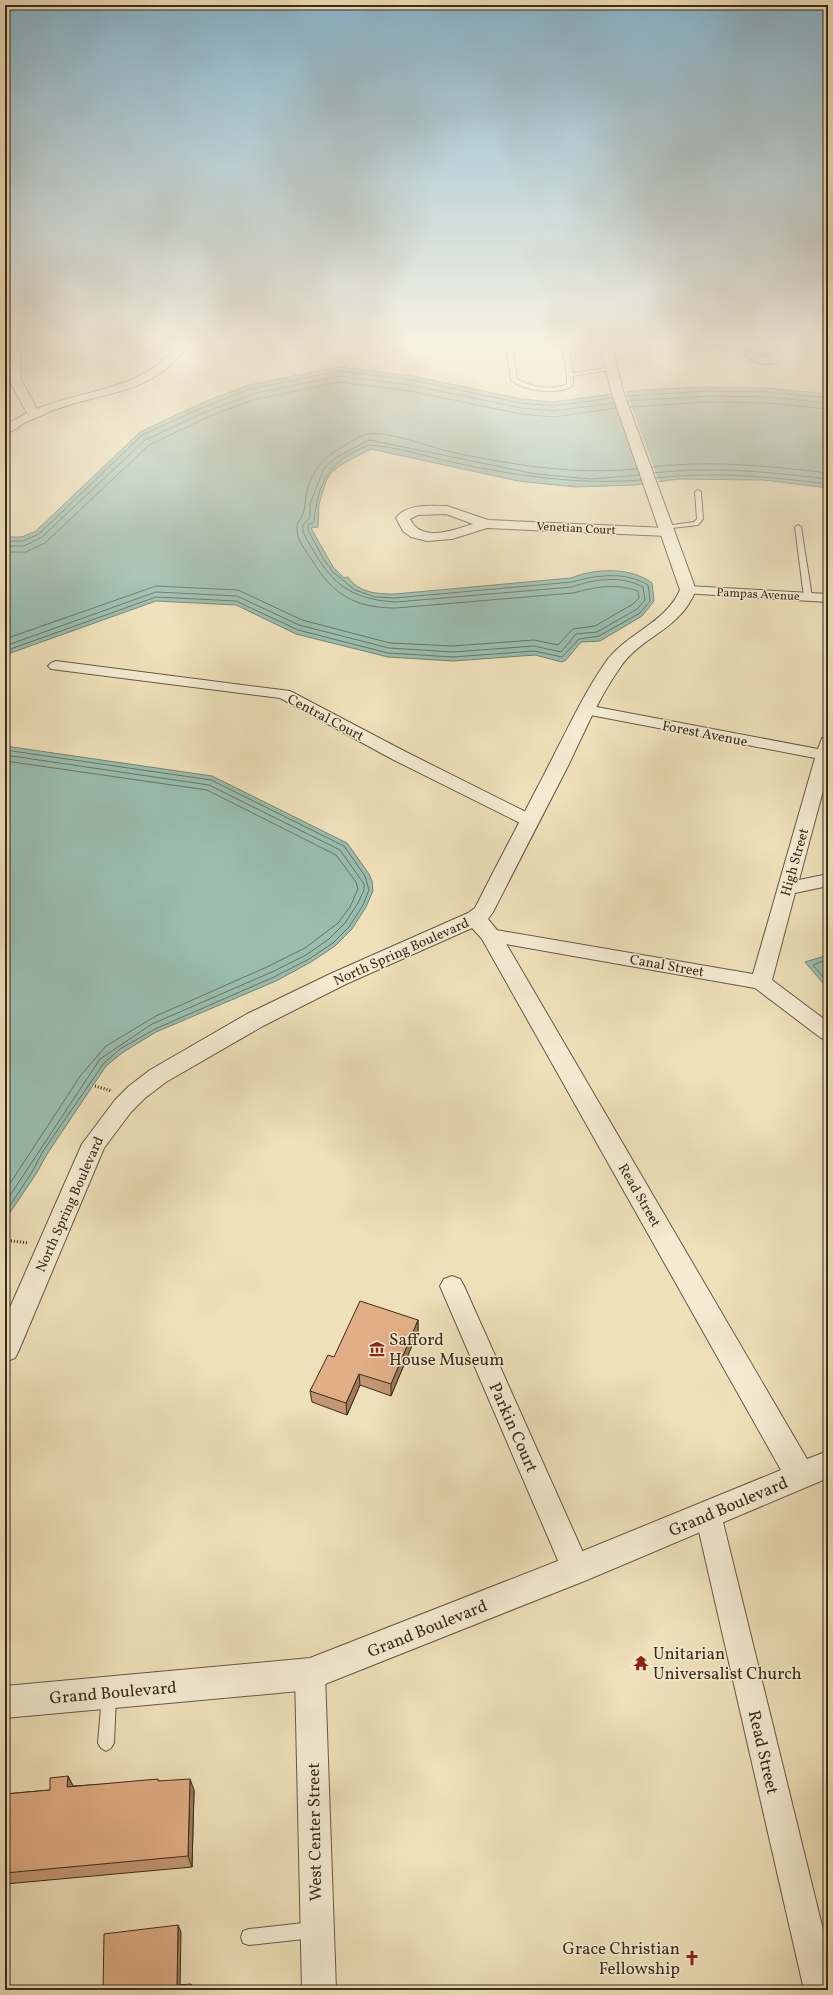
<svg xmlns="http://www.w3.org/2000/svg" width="833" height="1995" font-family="Vollkorn,serif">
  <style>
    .water { fill: #99bdae; stroke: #748373 }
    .pier { fill: #eee0b9 }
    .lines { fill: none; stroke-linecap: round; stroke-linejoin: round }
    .shore { stroke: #6a7464; stroke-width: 1 }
    .service-casing { stroke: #685942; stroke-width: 2 }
    .minor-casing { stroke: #685942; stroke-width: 2 }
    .tertiary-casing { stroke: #685942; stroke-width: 2 }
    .path { stroke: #3c2c1b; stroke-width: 3; stroke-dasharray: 1 2; stroke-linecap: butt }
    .service { fill: #f4ebd2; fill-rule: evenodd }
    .minor { fill: #f4ebd2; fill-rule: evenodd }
    .tertiary { fill: #f4ebd2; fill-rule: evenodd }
    .wall { fill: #c29673; stroke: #3c2c1b }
    .shaded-wall { fill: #9e7a5e; stroke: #3c2c1b }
    .building { fill: #e2ae86; stroke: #3c2c1b }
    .labels { text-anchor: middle; stroke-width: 3; stroke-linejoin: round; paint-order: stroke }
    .far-street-label { font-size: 12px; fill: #3c2c1b; stroke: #f4ebd2 }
    .street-label { font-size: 14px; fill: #3c2c1b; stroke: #f4ebd2 }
    .near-poi-label { font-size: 17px; fill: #3c2c1b; stroke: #f4ebd2; text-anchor: start }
    .near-street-label { font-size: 17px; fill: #3c2c1b; stroke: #f4ebd2 }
  </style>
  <rect width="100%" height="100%" fill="#eee0b9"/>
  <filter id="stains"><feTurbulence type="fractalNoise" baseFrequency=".005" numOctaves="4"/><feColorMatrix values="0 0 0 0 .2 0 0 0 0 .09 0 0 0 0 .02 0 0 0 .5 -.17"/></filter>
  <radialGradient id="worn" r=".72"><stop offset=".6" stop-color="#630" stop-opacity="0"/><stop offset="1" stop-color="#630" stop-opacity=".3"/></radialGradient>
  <path class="water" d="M339 367 412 376 522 399 553 402 642 390 706 387 768 388 828 394V488L764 480 679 479 635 485 575 487 518 481 371 449 342 464 331 473 326 481 319 504 318 527 311 528 333 567 344 578 348 577C359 593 377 594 395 594L571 578C595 568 631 567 652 583L654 601 642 616 600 641 581 642 566 660 562 662 535 655 453 661 388 657 296 634 236 605 156 601 5 655V537H22L36 531 140 432 204 402 249 385Z
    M5 746 212 776 347 843 369 874 372 881 373 891 366 907 352 929 335 946 311 962 276 981 156 1032 122 1053 106 1066 47 1154 36 1174 5 1220Z
    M828 955V989L805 962Z"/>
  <path class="pier" d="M626 391 660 484 643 486 611 392Z"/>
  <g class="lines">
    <path class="shore" d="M626 396 707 391 767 392 828 398
      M628 401 707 396 767 397 828 403
      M630 407 707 402 767 403 828 409
      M652 467C711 460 769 466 828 473
      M654 473C712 466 770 472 828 479
      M656 478C713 471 771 477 828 484
      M5 541H23L39 534 142 435 206 406 250 389 339 371 412 380 521 403 553 406 612 398
      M5 546H24L42 537 145 440 208 411 252 394 339 376 411 385 521 408 554 411 614 403
      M5 552H26L45 543 149 445 210 416 253 400 339 382 410 391 521 414 554 417 616 408
      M5 639 156 586 238 590 302 620 390 643 453 646 534 640 558 645 573 629 595 626 633 604 639 598 638 591C615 583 596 587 573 593L396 608C355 608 333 595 312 560 306 551 296 539 297 528 297 522 301 519 303 514 305 509 305 502 306 496 310 471 325 456 347 444 354 440 361 435 369 434 389 431 430 447 451 452 513 465 574 475 637 469
      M5 646 156 592 237 596 299 625 389 648 453 652 534 646 561 652 576 634 597 632 637 609 645 600 643 587C621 575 594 579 572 587L396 602C342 599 327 577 303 532V525L310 518V504L324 468 337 457 369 440 536 474 591 479 639 475
      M5 651 156 597 236 601 298 630 388 653 453 657 534 651 562 657 579 639 599 636 640 613 650 601 648 585C625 571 597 575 572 582L395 598 375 597 355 590 334 573 324 560 308 530V525L314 522C318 481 329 461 369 445 398 447 427 457 456 463 518 476 578 485 641 480
      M5 750 211 780 344 846 365 876 369 890 363 905 349 927 333 943 309 959 274 977 155 1029 120 1049 104 1063 43 1151 32 1172 5 1213
      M5 755 209 785 340 850 364 884V890L358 903 345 923 329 939 306 955 272 972 152 1024 100 1059 5 1203
      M5 761 207 790 336 855 356 882 358 889 350 907 338 923 305 948 267 967 156 1016 106 1046 81 1075 5 1191
      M828 959 813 965 828 983"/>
    <defs>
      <path id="service" d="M506 343H512L517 379C531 387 552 391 567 384V375L561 343H567L573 373 612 367 615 369 573 376V385C560 396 523 391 511 380Z
        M698 490 701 492 703 519 698 525 663 529V527L665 526 694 522 697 519 695 492Z
        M798 525 801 527 812 597 808 599 804 597 795 527Z
        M109 1688 114 1690 116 1695 114 1743 111 1748 106 1751 101 1748 98 1743 102 1695 104 1690Z
        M313 1922 319 1924 321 1930 319 1936 313 1938 249 1945 243 1943 241 1937 243 1931 249 1929Z"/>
      <path id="minor" d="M6 343H18L20 350 21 380 37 409C84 389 147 390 178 343H189C155 395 107 390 54 410 44 414 36 418 26 422 19 426 13 432 5 434V425L27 413 9 380 8 350Z
        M758 346H767L781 351 784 356C774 369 752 365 744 353ZM760 352 772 355 763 357 757 354Z
        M447 506 488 520 667 528 672 529 674 532 672 535 667 536 487 528 452 539 427 541 411 537 403 531 396 518C407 503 431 506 447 506ZM446 514 473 524C454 530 421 543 410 519L418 515Z
        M688 586 828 594V602L683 593 681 590 683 587Z
        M56 661 290 691 404 751 536 817 539 821 536 825 530 826 524 825 392 759 280 698 51 669 48 666 51 663Z
        M586 705 818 749 822 738 828 737V772L799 880 828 874V886L795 893 772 980 828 1022V1040L821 1038 755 988 483 940 480 935 483 930 490 929 753 974 815 758 580 713 578 710 580 707Z
        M452 1276 460 1279 464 1286 586 1559 590 1569 586 1579 576 1583 566 1579 440 1286 444 1279Z
        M708 1501 718 1505 721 1514 828 1950V1990H804L695 1514 698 1505Z
        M310 1659 320 1664 325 1674 336 1990H302L295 1674 300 1664Z"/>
      <path id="tertiary" d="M599 343H611L623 391 696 590C678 633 642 634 619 669 598 699 584 733 568 766 543 814 518 863 493 912L488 919 501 935 807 1459 828 1451V1478L587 1580 310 1690 5 1718V1686L310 1658 573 1555 781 1470 482 939 472 928 346 984 263 1026 166 1082 145 1098 131 1112 104 1148 19 1350 15 1358 5 1362V1319L82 1144 115 1100 129 1086 150 1070 247 1014 330 974 468 913 475 908C499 860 525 812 549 765 567 730 583 695 605 663 626 633 665 624 680 590L611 391Z"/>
    </defs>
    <use href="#service" class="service-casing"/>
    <use href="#minor" class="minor-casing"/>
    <use href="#tertiary" class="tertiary-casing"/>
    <path class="path" d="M95 1086 112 1091
      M5 1240 28 1243"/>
    <use href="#service" class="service"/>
    <use href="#minor" class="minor"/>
    <use href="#tertiary" class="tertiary"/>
  </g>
  <path class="wall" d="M418 1320V1331L391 1396 360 1385 347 1415 312 1402 310 1391 334 1357Z
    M68 1776 73 1786 159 1781 194 1790 192 1867 5 1884V1794L50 1790Z"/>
  <path class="shaded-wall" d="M418 1320V1331L391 1396V1384Z
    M359 1374 360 1385 347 1415 346 1403Z
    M68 1776 74 1788 67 1787Z
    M190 1779 194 1790 192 1867 188 1856Z
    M178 1925 181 1932 180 1990 177 1985Z
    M191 1984 194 1990H191Z"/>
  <path class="building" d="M360 1301 418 1320 391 1384 359 1374 346 1403 310 1391 328 1355 334 1357Z
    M68 1776 67 1787 158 1779V1781L190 1779 188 1856 5 1873V1794L50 1790V1778Z
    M178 1925 177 1985 191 1984V1990H103L104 1934Z"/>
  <linearGradient id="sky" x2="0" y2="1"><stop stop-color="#88b8d1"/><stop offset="0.55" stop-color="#f7f1e0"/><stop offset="1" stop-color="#f7f1e0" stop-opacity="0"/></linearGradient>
  <rect width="833" height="622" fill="url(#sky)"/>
  <defs>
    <symbol id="museum-bare" viewBox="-9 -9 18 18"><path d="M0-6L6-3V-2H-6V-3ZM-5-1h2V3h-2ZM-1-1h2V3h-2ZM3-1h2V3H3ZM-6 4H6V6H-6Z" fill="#8f2418" stroke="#f4ebd2" stroke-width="2.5" paint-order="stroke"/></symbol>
    <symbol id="temple-bare" viewBox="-9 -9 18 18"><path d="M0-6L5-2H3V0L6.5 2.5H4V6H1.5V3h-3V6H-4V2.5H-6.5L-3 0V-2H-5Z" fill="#8f2418" stroke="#f4ebd2" stroke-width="2.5" paint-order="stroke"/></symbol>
    <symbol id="church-bare" viewBox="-9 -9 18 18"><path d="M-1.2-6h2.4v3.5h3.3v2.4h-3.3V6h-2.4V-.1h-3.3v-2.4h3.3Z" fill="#8f2418" stroke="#f4ebd2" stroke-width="2.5" paint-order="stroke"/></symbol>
  </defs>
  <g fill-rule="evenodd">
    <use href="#museum-bare" x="366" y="1338" width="22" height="22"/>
    <use href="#temple-bare" x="630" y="1652" width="22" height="22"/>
    <use href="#church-bare" x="681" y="1947" width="22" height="22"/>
  </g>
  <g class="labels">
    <g class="far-street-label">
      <text transform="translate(576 528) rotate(3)" y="4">Venetian Court</text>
      <text transform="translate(758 594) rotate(3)" y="4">Pampas Avenue</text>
    </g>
    <g class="street-label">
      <text transform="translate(326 717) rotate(28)" y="5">Central Court</text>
      <text transform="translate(705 733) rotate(11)" y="5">Forest Avenue</text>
      <text transform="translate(794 862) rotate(-74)" y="5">High Street</text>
      <text transform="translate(401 951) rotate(-24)" y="5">North Spring Boulevard</text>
      <text transform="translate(667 965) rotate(10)" y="5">Canal Street</text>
      <text transform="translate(640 1195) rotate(60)" y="5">Read Street</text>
      <text transform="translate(69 1204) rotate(-66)" y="5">North Spring Boulevard</text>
    </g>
    <g class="near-poi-label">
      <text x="389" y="1345">Safford<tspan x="389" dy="20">House Museum</tspan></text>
      <text x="653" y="1659">Unitarian<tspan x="653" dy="20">Universalist Church</tspan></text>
      <text x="680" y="1954" text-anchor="end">Grace Christian<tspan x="680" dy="20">Fellowship</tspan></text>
    </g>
    <g class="near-street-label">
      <text transform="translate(514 1427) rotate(66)" y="6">Parkin Court</text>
      <text transform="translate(728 1506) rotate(-23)" y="6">Grand Boulevard</text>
      <text transform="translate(427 1628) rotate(-22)" y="6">Grand Boulevard</text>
      <text transform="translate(113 1692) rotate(-5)" y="6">Grand Boulevard</text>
      <text transform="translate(764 1752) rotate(77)" y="6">Read Street</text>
      <text transform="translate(314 1832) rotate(-91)" y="6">West Center Street</text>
    </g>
  </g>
  <rect width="833" height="1995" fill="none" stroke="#eee0b9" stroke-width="20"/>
  <rect x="6" y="6" width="821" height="1983" fill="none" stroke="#3c2c1b" stroke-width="2"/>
  <rect x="10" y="10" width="813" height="1975" fill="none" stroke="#3c2c1b"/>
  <rect width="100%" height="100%" filter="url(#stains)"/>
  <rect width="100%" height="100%" fill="url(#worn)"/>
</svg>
